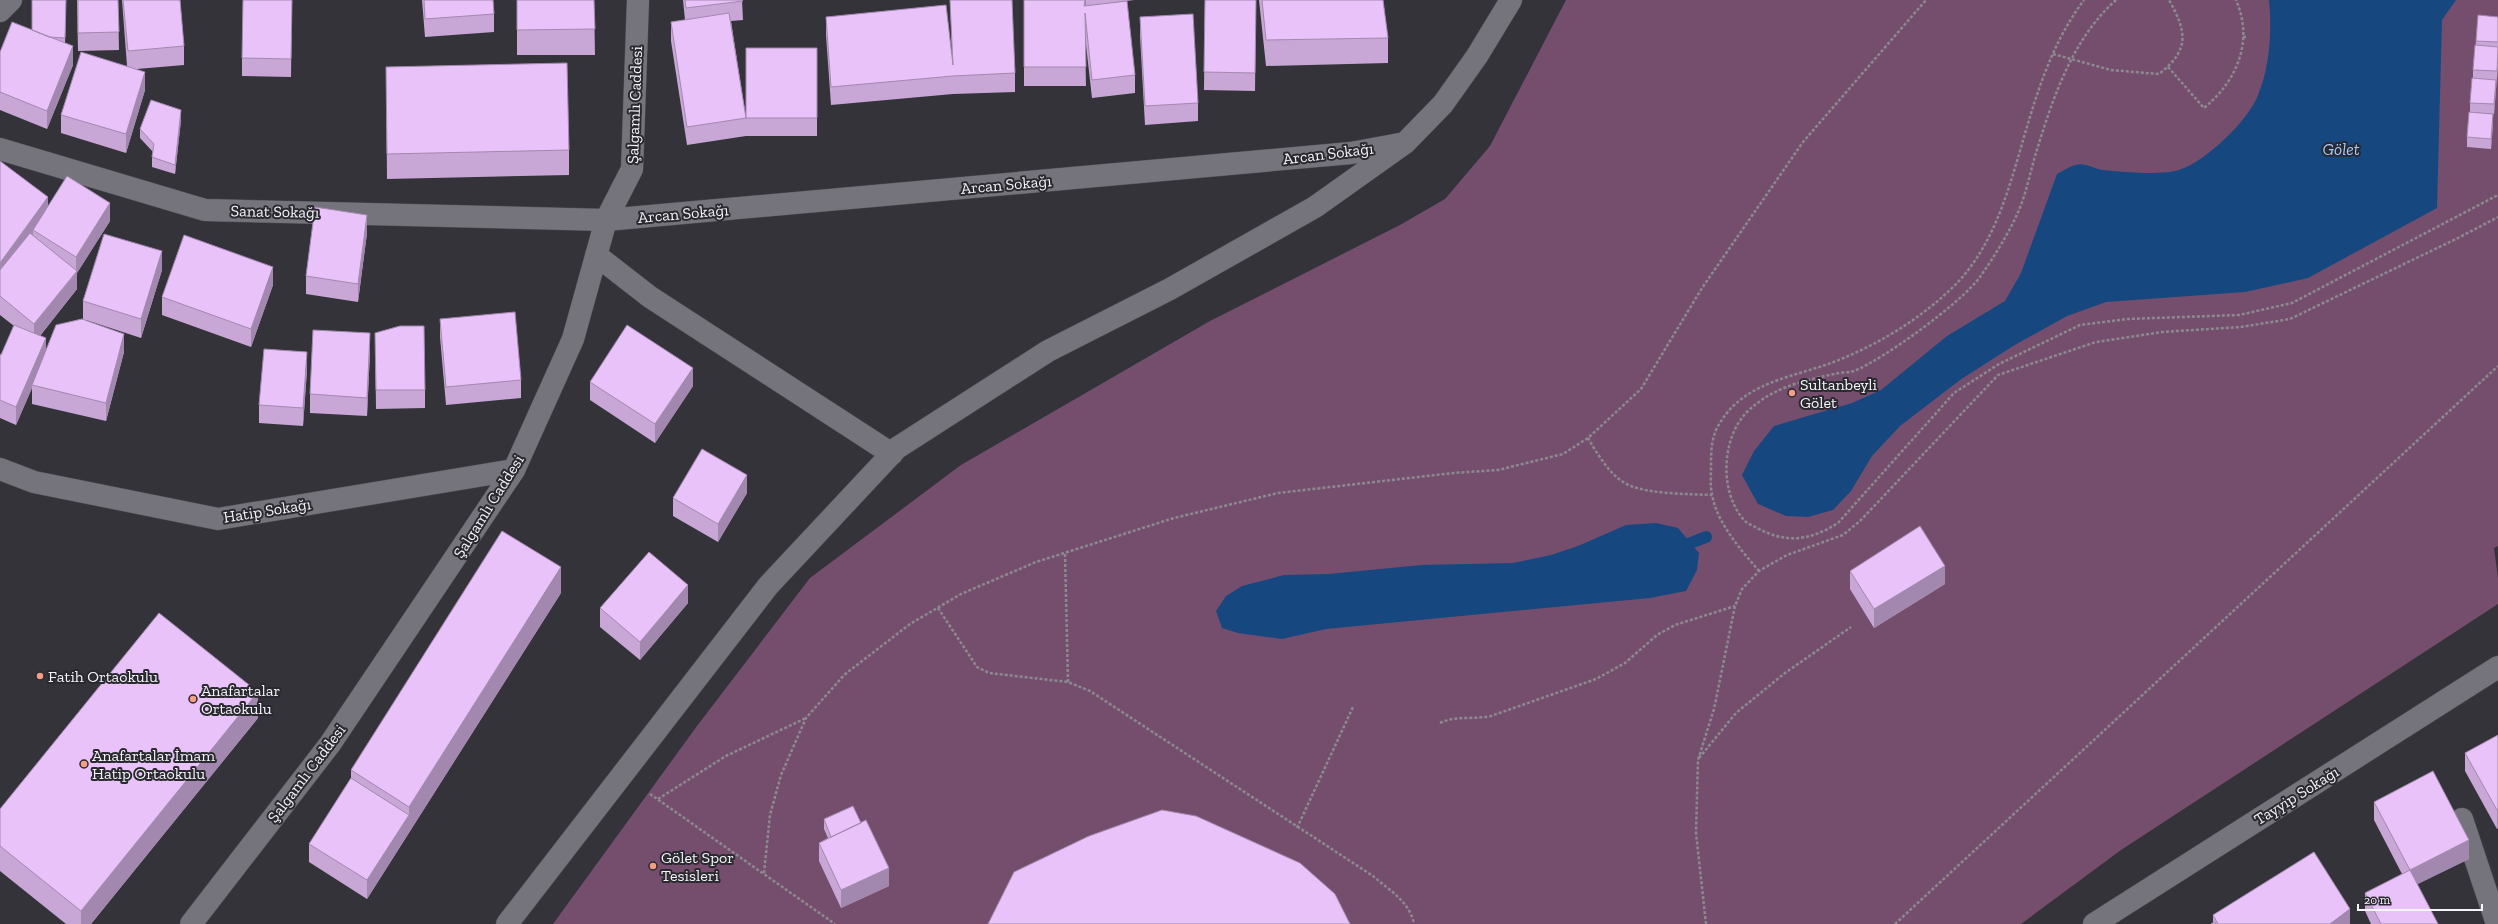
<svg xmlns="http://www.w3.org/2000/svg" width="2498" height="924" font-family="'Zilla Slab',serif">
  <style>
    .green { fill: #764e6d }
    .water { fill: #16487f }
    .lines { fill: none; stroke-linecap: round; stroke-linejoin: round }
    .stream { stroke: #16487f; stroke-width: 12 }
    .minor-casing { stroke: #504f55; stroke-width: 23 }
    .path { stroke: #8b8a90; stroke-width: 2.5; stroke-dasharray: 3 2; stroke-linecap: butt }
    .minor { stroke: #75747c; stroke-width: 22 }
    .wall { fill: #c8a7d6 }
    .shaded-wall { fill: #a288ae }
    .building { fill: #e8c2f9; stroke: #a288ae }
    .poi-dot { fill: #f49e86; stroke: #2a2930; stroke-width: 1.5 }
    .labels { text-anchor: middle; stroke-width: 4; stroke-linejoin: round; paint-order: stroke }
    .street-label { font-size: 16px; fill: #f5f4f9; stroke: #2a2930 }
    .poi-label { font-size: 16px; fill: #f5f4f9; stroke: #2a2930; text-anchor: start }
    .water-label { font-size: 17px; font-style: italic; fill: #a3ccfd; stroke: #2a2930 }
  </style>
  <rect width="100%" height="100%" fill="#34333a"/>
  <path class="green" d="M1566 0H2498V546L2494 548 2498 578V604L2121 850 2021 924H553L697 726 810 578 961 465 1210 321 1400 225 1445 199 1490 146Z"/>
  <path class="water" d="M2269 0H2456L2442 20 2437 208 2308 278 2245 292 2106 302 2067 316 2013 346 1960 380 1900 426 1872 456 1851 491 1833 510 1808 517 1786 516 1758 504 1742 475 1754 451 1774 426 1852 403 1881 390 1947 336 2005 301 2021 273 2057 174C2063 171 2070 166 2076 165 2083 162 2095 169 2103 170 2123 172 2155 175 2175 171 2202 166 2249 120 2258 95 2270 66 2272 31 2269 0Z
    M1656 523 1678 528 1699 553 1697 570 1686 591 1650 598 1326 629 1282 639 1238 633 1222 628 1216 611 1226 596 1242 586 1284 575 1329 574 1421 565 1513 563 1551 555 1578 546 1626 525Z"/>
  <g class="lines">
    <path class="stream" d="M1675 549 1706 537"/>
    <defs>
      <path id="minor" d="M0 11 11 0
        M0 149 205 210 606 220 1351 153 1405 143
        M596 255 650 297 892 454
        M0 469 34 482 218 519 514 470
        M2462 819 2497 924
        M191 924 330 744 514 470 573 339 606 220 632 169 638 0
        M507 924 768 586 897 448 1048 351 1170 289 1315 207 1405 143 1443 104 1477 56 1511 0
        M2094 924 2498 667"/>
    </defs>
    <use href="#minor" class="minor-casing"/>
    <path class="path" d="M2116 0C2071 40 2052 101 2035 156 2030 174 2026 193 2019 210 2009 233 1994 257 1980 277 1961 303 1884 359 1854 371 1848 373 1840 372 1834 374 1802 381 1771 388 1747 412 1721 438 1719 494 1745 521 1748 524 1754 526 1759 529 1788 544 1811 540 1838 523L1954 393 1999 364 2080 325 2127 319 2239 315 2292 303 2498 195
      M2243 37H2248
      M2053 54 2111 70 2159 74C2190 50 2187 32 2169 0
      M2168 67 2204 108C2237 81 2254 41 2236 0
      M1588 438C1598 455 1612 479 1631 486 1651 494 1689 494 1712 495
      M1065 554 1068 682
      M1759 571C1741 550 1716 522 1712 494 1710 486 1711 476 1711 467 1711 455 1711 442 1716 430 1742 377 1802 378 1848 356 1888 339 1928 313 1958 282 1999 238 2012 176 2029 120 2042 77 2057 36 2084 0
      M938 608 977 667 989 673 1068 682 1090 691 1373 876C1389 890 1410 902 1414 924
      M1440 723C1456 715 1473 720 1491 716L1596 679 1625 663 1657 635 1675 625 1735 606
      M1699 758 1736 713 1785 673 1851 627
      M650 794 835 924
      M658 799 726 756 806 718
      M1297 828 1353 707
      M764 873 770 815 781 775 806 718 844 675 910 624 961 594 1036 562 1174 518 1278 493 1453 473 1498 470 1563 454 1588 438 1641 389 1702 288 1803 142 1926 0
      M1706 924 1696 833 1698 760 1714 709 1735 606 1742 589 1759 571 1787 555 1843 535 1861 520 1998 375 2096 342 2162 332 2241 327 2290 319 2458 238 2498 217
      M1895 924 2498 366"/>
    <use href="#minor" class="minor"/>
  </g>
  <path class="wall" d="M77 0H118L119 50 78 51Z
    M122 0H180L184 46V65L137 69 145 90 126 153 61 133V115L127 66Z
    M292 0 291 77 242 76V58Z
    M422 0H493L494 14V32L425 37Z
    M517 0H594L595 55H517Z
    M683 0H742L743 20 731 21 746 118V136L687 145 671 41V22L685 20Z
    M950 0 1015 73V92L953 94 831 105 826 35V17L952 54Z
    M1024 0H1134L1086 6 1135 75V93L1092 98 1085 36 1086 86H1024Z
    M1205 0H1256L1255 91 1204 90Z
    M1259 0H1383L1388 38V63L1266 66Z
    M66 8 65 44 73 65 47 129 0 110V52Z
    M1140 17 1198 103V121L1145 125 1140 36Z
    M2498 17V65L2494 114 2470 112V103L2473 78V70L2476 41Z
    M746 48H817V136H746Z
    M386 67 569 150V175L387 179Z
    M181 120 175 174 152 167V157L153 152 140 138V129Z
    M2493 124 2491 149 2467 147V137Z
    M0 161 48 206 110 221 77 273V289L40 336 46 350 83 319V301L162 270 141 338 86 320 124 352 106 421 32 404V388L16 425 0 418V354L1 355 14 326 0 315Z
    M367 233 358 302 306 294V276Z
    M273 285 251 347 162 315V297Z
    M440 319 521 380V398L446 405 440 337Z
    M375 333 425 390V408L376 409Z
    M370 352 367 416 310 413V394Z
    M307 370 303 426 259 423V405Z
    M590 382 693 386 655 443 590 400Z
    M747 493 718 542 673 516V498Z
    M1850 571 1945 584 1874 628 1850 589Z
    M561 593 367 899 309 862V844L351 778V770Z
    M688 603 640 660 600 627V608Z
    M258 718 91 924H66L0 871V809Z
    M2498 735V828L2497 829 2465 771V753Z
    M2374 802 2469 859 2417 884 2438 924H2371L2365 911V893L2402 874 2374 820Z
    M824 819 889 886 841 908 819 861V843L828 838 824 829Z
    M2213 915 2350 924H2211L2213 923Z"/>
  <path class="shaded-wall" d="M1085 0H1086V13L1084 6Z
    M73 46V65L47 129V111Z
    M2498 56V65L2497 81V71Z
    M145 72V90L126 153V134Z
    M2496 80V89L2494 114V104Z
    M181 110V120L175 174V165Z
    M2493 114V124L2491 149V139Z
    M48 197V215L33 230V236L0 281V263Z
    M110 203V221L77 273V289L34 343V324L76 273V257Z
    M367 215V233L358 302V284Z
    M162 251V270L141 338V319Z
    M273 267V285L251 347V329Z
    M370 333V352L367 416V398Z
    M124 334V352L106 421V403Z
    M46 338V357L32 385V388L16 425V407Z
    M307 352V370L303 426V408Z
    M693 368V386L655 443V424Z
    M747 475V493L718 542V524Z
    M1945 566V584L1874 628V609Z
    M561 567V593L367 899V880L409 815V807Z
    M688 585V603L640 660V642Z
    M258 692V718L91 924H81V911Z
    M2497 810H2498V828L2497 829Z
    M2469 840V859L2410 888V870Z
    M889 868V886L841 908V890Z
    M2350 909V924H2330Z"/>
  <path class="building" d="M32 0H66L65 38 49 37 32 30Z
    M78 0H118L119 32 78 33Z
    M123 0H180L184 46 128 51Z
    M243 0H292L291 59 242 58Z
    M424 0H493L494 14 425 19Z
    M517 0H594L595 29 517 30Z
    M685 0H742L743 1 686 8Z
    M950 0H1012L1015 73 953 76 831 87 826 17 946 5 953 65Z
    M1024 0H1085L1084 6 1127 1 1135 75 1092 80 1085 13 1086 67H1024Z
    M1205 0H1256L1255 73 1204 72Z
    M1262 0H1383L1388 38 1266 40Z
    M729 13 746 118 687 127 671 22Z
    M1193 14 1198 103 1145 106 1140 17Z
    M2478 15 2498 17V42L2476 41Z
    M12 22 73 46 47 111 0 92V52Z
    M2475 45 2498 47 2497 71 2473 70Z
    M746 48H817V118H746Z
    M81 52 145 72 126 134 61 115Z
    M567 63 569 150 387 154 386 67Z
    M2472 78 2496 80 2494 104 2470 103Z
    M151 100 181 110 175 165 152 157 154 144 140 129Z
    M2469 112 2493 114 2491 139 2467 137Z
    M0 161 48 197 0 263Z
    M67 176 110 203 76 257 33 230Z
    M315 207 367 215 358 284 306 276Z
    M30 233 77 271 34 324 0 296V270Z
    M104 234 162 251 141 319 83 301Z
    M184 235 273 267 251 329 162 297Z
    M515 312 521 380 446 387 440 319Z
    M82 319 124 334 106 403 32 385 56 325Z
    M14 325 46 338 16 407 0 400V354L1 355Z
    M627 325 693 368 655 424 590 382Z
    M400 326H424L425 390H376L375 333Z
    M313 330 370 333 367 398 310 394Z
    M264 349 307 352 303 408 259 405Z
    M702 449 747 475 718 524 673 498Z
    M1920 526 1945 566 1874 609 1850 571Z
    M502 531 561 567 409 807 351 770Z
    M649 552 688 585 640 642 600 608Z
    M159 613 258 692 81 911 0 846V809Z
    M2498 735V810H2497L2465 753Z
    M2433 771 2469 840 2410 870 2374 802Z
    M351 778 409 815 367 880 309 844Z
    M853 806 861 823 831 837 824 819Z
    M1162 810 1196 816 1300 863 1335 894 1350 924H988L1014 872 1089 836Z
    M866 820 889 868 841 890 819 843Z
    M2314 852 2350 909 2330 924H2218L2213 915Z
    M2410 870 2438 924H2381L2365 893Z
    M2214 922 2216 924H2211Z"/>
  <g class="poi-dot">
    <circle cx="1792" cy="393" r="4"/>
    <circle cx="40" cy="676" r="4"/>
    <circle cx="193" cy="699" r="4"/>
    <circle cx="84" cy="764" r="4"/>
    <circle cx="653" cy="866" r="4"/>
  </g>
  <g class="labels">
    <g class="street-label">
      <text transform="translate(634 105) rotate(-88)" y="6">Şalgamlı Caddesi</text>
      <text transform="translate(1328 153) rotate(-7)" y="6">Arcan Sokağı</text>
      <text transform="translate(1006 184) rotate(-5)" y="6">Arcan Sokağı</text>
      <text transform="translate(275 211) rotate(1)" y="6">Sanat Sokağı</text>
      <text transform="translate(683 213) rotate(-5)" y="6">Arcan Sokağı</text>
      <text transform="translate(488 506) rotate(-58)" y="6">Şalgamlı Caddesi</text>
      <text transform="translate(267 510) rotate(-9)" y="6">Hatip Sokağı</text>
      <text transform="translate(306 773) rotate(-53)" y="6">Şalgamlı Caddesi</text>
      <text transform="translate(2296 795) rotate(-32)" y="6">Tayyip Sokağı</text>
    </g>
    <g class="poi-label">
      <text x="1800" y="390">Sultanbeyli<tspan x="1800" dy="18">Gölet</tspan></text>
      <text x="48" y="682">Fatih Ortaokulu</text>
      <text x="201" y="696">Anafartalar<tspan x="201" dy="18">Ortaokulu</tspan></text>
      <text x="92" y="761">Anafartalar İmam<tspan x="92" dy="18">Hatip Ortaokulu</tspan></text>
      <text x="661" y="863">Gölet Spor<tspan x="661" dy="18">Tesisleri</tspan></text>
    </g>
    <g class="water-label">
      <text x="2341" y="155">Gölet</text>
    </g>
  </g>
  <path d="M2358 904v6h124v-6" fill="none" stroke="#f5f4f9" stroke-width="2"/>
  <text x="2364" y="904" font-size="12" fill="#f5f4f9" stroke="#2a2930" stroke-width="3" paint-order="stroke">20 m</text>
</svg>
